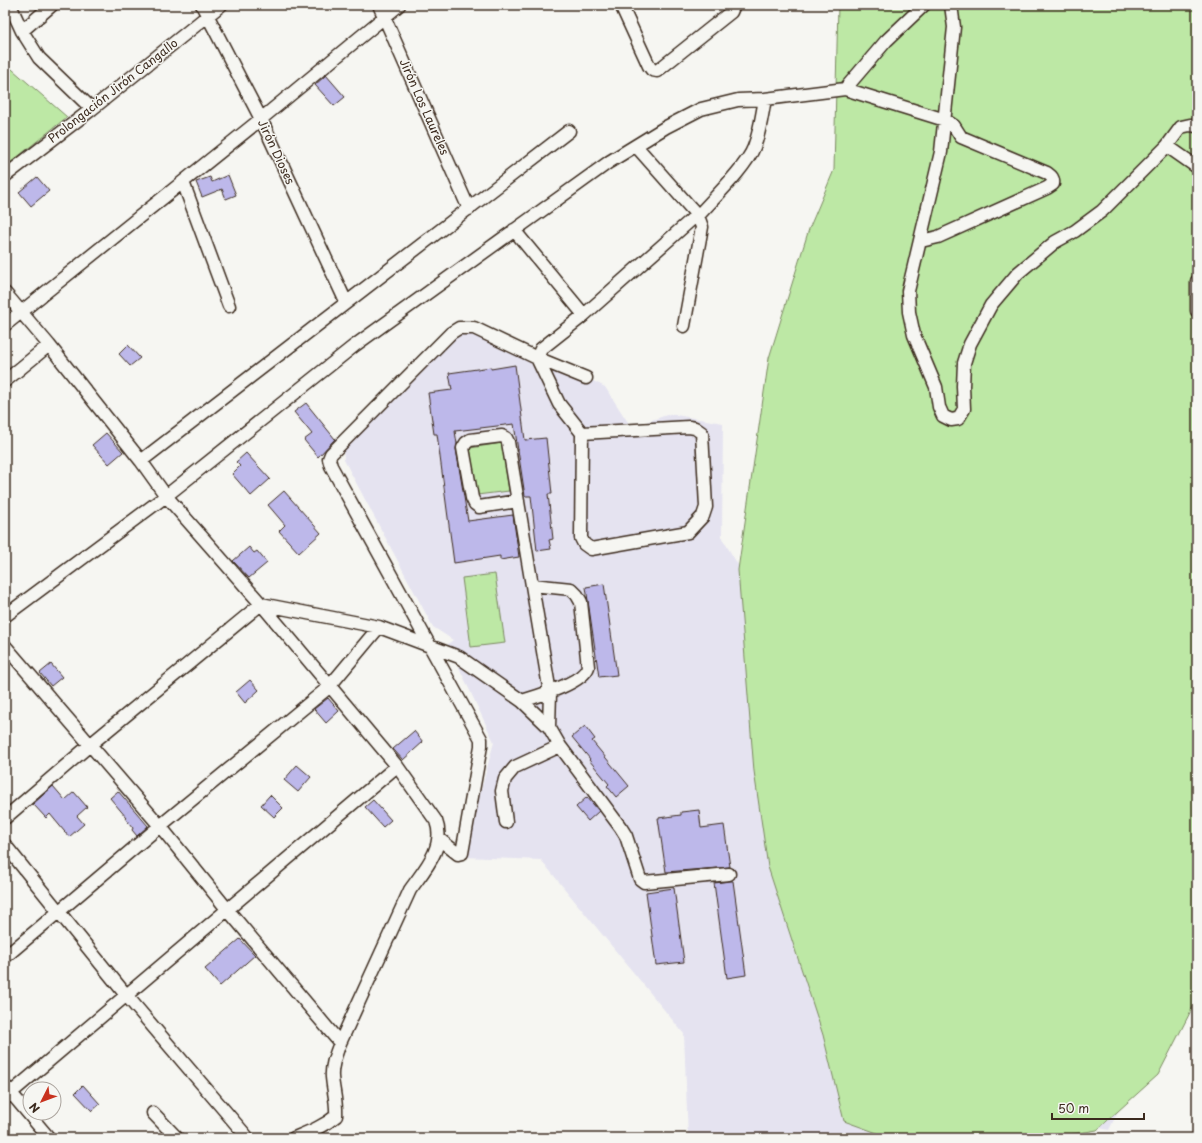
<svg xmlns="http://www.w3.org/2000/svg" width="1202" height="1143" font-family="'Playpen Sans',sans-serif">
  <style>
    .built { fill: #e5e3f0 }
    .green { fill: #bde8a5; stroke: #7c8962 }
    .building { fill: #bdb8ea; stroke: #3b2a1e }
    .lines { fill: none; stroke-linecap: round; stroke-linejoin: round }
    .minor-casing { stroke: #3b2a1e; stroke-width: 15 }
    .minor { stroke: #f6f6f2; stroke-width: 12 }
    .labels { text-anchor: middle; stroke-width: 3; stroke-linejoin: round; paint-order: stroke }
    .street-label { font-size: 12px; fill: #3b2a1e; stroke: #f6f6f2 }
  </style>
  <rect width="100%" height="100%" fill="#f6f6f2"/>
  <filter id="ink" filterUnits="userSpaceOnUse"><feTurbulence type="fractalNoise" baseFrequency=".025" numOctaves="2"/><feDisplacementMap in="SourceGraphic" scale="8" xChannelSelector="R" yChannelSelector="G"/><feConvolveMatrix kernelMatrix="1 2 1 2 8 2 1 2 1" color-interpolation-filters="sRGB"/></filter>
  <g filter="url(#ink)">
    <path class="built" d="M483 324 605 387 631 427 670 414 723 423 722 538 803 674 1158 1030 1109 1130 1039 1115 1002 1138H688L684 1034 541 860 463 857 494 742 448 644 453 640 433 627 344 460 343 441 465 328Z"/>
    <path class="green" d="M838 5H1197V999L1158 1075 1097 1130 1050 1138H891L844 1121 823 1035 768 867 754 771 738 570 769 358 809 229 834 170Z
      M5 63 67 117 5 167Z
      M502 443 509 491 477 495 470 448Z
      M495 574 505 643 471 647 462 578Z"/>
    <path class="building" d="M326 75 345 97 334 106 315 85Z
      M228 175 236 195 226 199 222 189 202 197 196 182 210 177 212 182Z
      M37 177 49 191 31 206 19 192Z
      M128 345 140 358 130 366 119 354Z
      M515 365 525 440 546 438 552 494H548L553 539 549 540 551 549 537 551 531 496H525L514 424 455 431 457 444 456 449 468 521 513 515 519 557 500 560V556L454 563 437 434H434L428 393 452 390 449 373 491 367V369Z
      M306 403 335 439 318 457 304 440 312 434 294 412Z
      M106 433 123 452 109 464 92 445Z
      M246 453 270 479 251 496 232 474 240 466 236 462Z
      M284 491 321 533 299 553 279 531 285 525 268 505Z
      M249 547 254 553 257 551 267 563 249 578 233 561Z
      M604 584 617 675 599 677 586 587Z
      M51 664 62 677 51 686 40 673Z
      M250 680 259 690 245 703 236 692Z
      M328 698 339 711 326 723 314 709Z
      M585 726 595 739 592 741 629 786 616 797 607 786 609 784 589 760 590 759 572 737Z
      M414 731 423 742 403 760 393 749Z
      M297 765 311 777 298 792 284 780Z
      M53 786 65 800 74 792 87 807 77 816 84 824 69 837 50 814 46 818 33 804Z
      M118 791 148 826 137 836 132 830 133 828 125 818 126 817 110 798Z
      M270 795 283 808 274 817 261 805Z
      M587 797 599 811 588 821 576 807Z
      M373 800 391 820 383 827 365 807Z
      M699 810 701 828 724 825 730 867 666 872 658 818 681 815V812Z
      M730 881H733L746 975 727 978 714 883Z
      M674 888 684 962 656 965 646 892Z
      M240 939 255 955 220 986 205 969Z
      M83 1085 100 1104 92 1111 75 1093Z"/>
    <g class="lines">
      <defs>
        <path id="minor" d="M10 5 22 31 39 58 92 109
          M202 5 261 119 346 302
          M379 5 469 209
          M621 5 649 66 652 70 657 71 731 12 734 5
          M951 5 954 27 941 152 908 291 909 312 914 335 936 387 939 407 943 416 951 420 958 419 964 409 963 386 964 363 970 344 991 305 1018 273 1055 242 1075 231 1102 211 1167 146 1181 127 1190 125 1197 126
          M22 31 52 5
          M845 89 886 41 924 5
          M636 146 698 216 702 227 684 326
          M1167 146 1197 167
          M5 176 92 109 221 5
          M183 182 229 306
          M514 230 584 315 691 220 698 216C713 199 747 166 754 147 760 132 762 115 765 99
          M1197 281V311
          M5 293 49 345 141 461 166 496 261 604 397 766 436 821C446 847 424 870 410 890L340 1043C336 1054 331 1065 332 1077 333 1090 337 1102 336 1116 323 1127 309 1132 294 1138
          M5 325 261 119 399 5
          M5 381 49 345
          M582 433 689 427 695 428 702 433 706 507 703 516 688 532 591 549 584 544 581 538 582 433 559 404 537 358 541 349 584 315
          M141 461 569 131
          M518 501 479 507 475 504 472 498 463 448 466 443 470 440 502 436 506 438 508 442 550 693 549 727
          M5 616 166 496 354 346 609 162 666 127 701 109 738 100 765 99 845 89 945 120 954 126 961 137 1047 173C1051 176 1054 178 1053 184L1047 188 938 237 921 241
          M5 646 160 826 227 909 340 1043
          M522 701C538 696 583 683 588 667L581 602 577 595 571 589 532 585
          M5 818 91 744 261 604 379 627 459 657 522 701 549 727 560 746 621 828 626 836 640 879 644 882 729 874
          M506 822 502 791 505 779 515 767 560 746
          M439 839 458 854 462 853 481 746V739L331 466 329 459 331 454 451 333 459 328H474L537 358 586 378
          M5 845 126 995 248 1138
          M5 957 160 826 329 687 379 627
          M6 1087 49 1138
          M5 1098 397 766
          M153 1113 177 1138"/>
      </defs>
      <use href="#minor" class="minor-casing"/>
      <use href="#minor" class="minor"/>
    </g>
  </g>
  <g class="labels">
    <g class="street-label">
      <text transform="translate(113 91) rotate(-38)" y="4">Prolongación Jirón Cangallo</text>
      <text transform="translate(424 107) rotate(66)" y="4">Jirón Los Laureles</text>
      <text transform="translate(276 152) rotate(65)" y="4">Jirón Dioses</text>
    </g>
  </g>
  <rect width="1202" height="1143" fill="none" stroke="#f6f6f2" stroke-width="20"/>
  <rect x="10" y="10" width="1182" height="1123" fill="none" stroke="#3b2a1e" stroke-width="1.5" filter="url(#ink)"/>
  <g transform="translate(42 1101) rotate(228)"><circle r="19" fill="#f6f6f2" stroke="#aba49d"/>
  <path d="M0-3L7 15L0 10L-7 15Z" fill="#c8321e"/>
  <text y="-6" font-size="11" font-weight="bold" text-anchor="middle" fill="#3b2a1e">N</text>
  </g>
  <path d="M1052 1113v6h92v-6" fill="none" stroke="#3b2a1e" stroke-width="2"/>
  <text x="1058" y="1113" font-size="12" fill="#3b2a1e" stroke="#f6f6f2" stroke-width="3" paint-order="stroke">50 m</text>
</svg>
